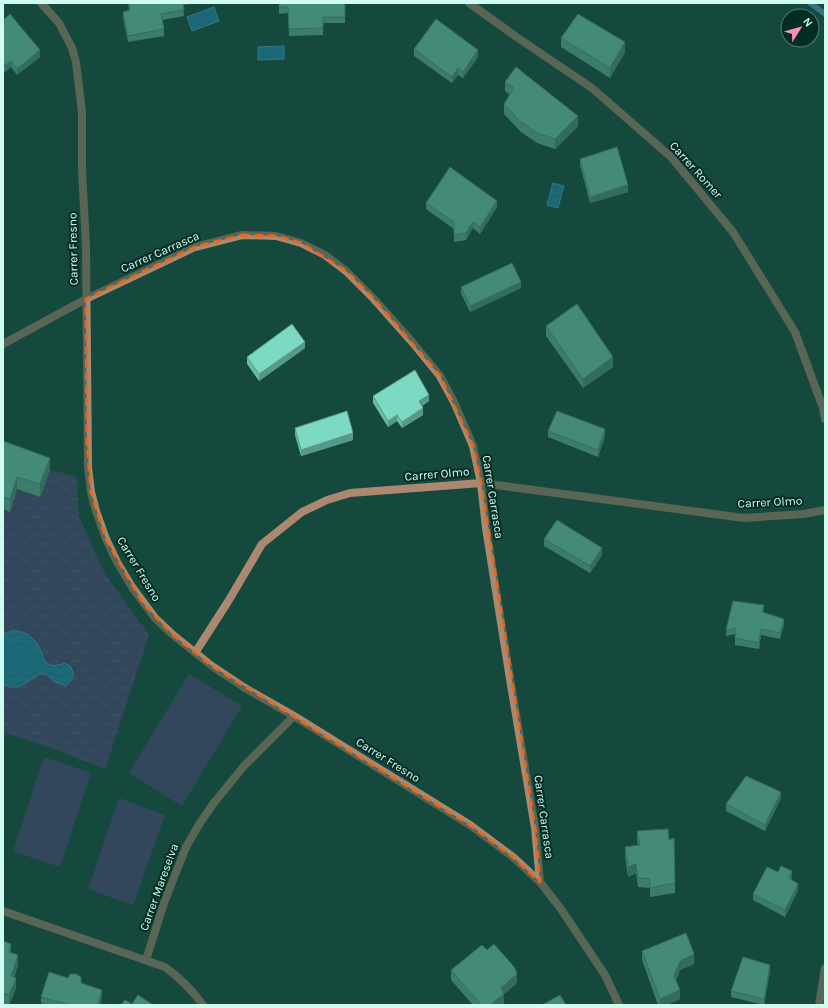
<svg xmlns="http://www.w3.org/2000/svg" width="828" height="1008" font-family="Karla,sans-serif">
  <style>
    .grass { fill: #574581 }
    .park { fill: url(#park-crowns) }
    .water { fill: url(#water-waves); stroke: #57afd0 }
    .lines { fill: none; stroke-linecap: round; stroke-linejoin: round }
    .stream { stroke: #57afd0; stroke-width: 5.5 }
    .minor { stroke: #ab8971; stroke-width: 8 }
    .wall { fill: #6bbba7 }
    .shaded-wall { fill: #579888 }
    .building { fill: #7cd9c2; stroke: #579888 }
    .marked { fill: none; stroke: #e66923; stroke-width: 3; stroke-dasharray: 8 5; stroke-linejoin: round }
    .labels { text-anchor: middle; stroke-width: 4; stroke-linejoin: round; paint-order: stroke }
    .street-label { font-size: 12px; fill: #d1fcf0; stroke: #032d25 }
  </style>
  <defs>
    <pattern id="park-crowns" width="20" height="18" patternUnits="userSpaceOnUse"><rect width="20" height="18" fill="#574581"/><path d="M2 6a3 3 0 1 1 6 0M12 15a3 3 0 1 1 6 0" fill="none" stroke="#6e6193"/></pattern>
    <pattern id="water-waves" width="16" height="10" patternUnits="userSpaceOnUse"><rect width="16" height="10" fill="#238ec2"/><path d="M0 5q4-4 8 0t8 0" fill="none" stroke="#2d7797"/></pattern>
  </defs>
  <rect width="100%" height="100%" fill="#16493e"/>
  <path class="grass" d="M189 674 242 706 182 806 129 773Z
    M44 757 91 773 60 867 13 851Z
    M119 798 165 815 133 905 88 889Z"/>
  <path class="park" d="M50 470 77 477 79 517 105 574 149 635 105 769 54 749 3 732V509L10 512 17 489 40 497Z"/>
  <path class="water" d="M214 7 219 21 192 31 187 17Z
    M284 46V59L258 60V47Z
    M553 183 564 186 558 208 547 205Z
    M13 630C21 632 28 633 33 639 46 650 39 673 65 663L70 666 74 673 71 681 66 686 55 682 46 674H40L19 687H10L3 684V635Z"/>
  <g class="lines">
    <path class="stream" d="M810 3 825 14"/>
    <path class="minor" d="M41 3 59 23 72 48 76 62 82 112V170L86 246 88 467 91 492 96 511 106 539 117 562 132 587 155 618 172 634 212 666 245 688 294 716 470 825 513 857 540 882 561 909 605 975 619 1005
      M469 3 518 38 592 88 671 157 733 232 795 332 823 408 825 419
      M3 344 86 299 195 247 242 235 276 236 301 243 325 255 346 271 373 298 413 343 440 376 454 402 473 446 481 483 486 528 511 685 535 828 540 882
      M195 653 229 600 262 544 302 512 327 500 350 493 481 483 744 518 803 514 825 510
      M3 911 165 967C180 978 192 990 203 1005
      M146 960 164 903 186 847 200 823 213 804 244 766 294 716
      M819 1005 825 968"/>
  </g>
  <path class="wall" d="M128 3H190V4L183 5 184 16 162 20 164 29V36L128 42 123 18V12L129 11Z
    M279 3H345V23H323V35L289 36 288 13 279 14Z
    M3 20 40 57 17 75 11 67 5 72 3 70Z
    M561 38 625 52 610 78 561 47Z
    M414 49 478 57 463 78 458 75 452 83 414 56Z
    M505 82 578 126 555 149 537 143 521 132 504 114V104L510 95 505 91Z
    M580 159 628 192 590 203 580 165Z
    M426 203 497 207 480 234 473 228 466 240 454 242V229L426 209Z
    M461 287 521 288 470 312 461 293Z
    M546 326 613 367 583 388 546 336Z
    M305 348 259 381 247 364V357Z
    M373 396 429 401 422 406 423 415 402 428 397 421 388 427 373 403Z
    M295 428 353 440 301 456 295 435Z
    M548 431 605 436 598 457 548 437Z
    M3 441 50 470 40 497 17 489 10 512 3 509Z
    M544 539 602 555 590 573 544 546Z
    M764 612V613L784 625 780 639 761 635 759 649 735 645V634L726 636V630Z
    M781 798 765 831 726 811V804Z
    M637 831 675 883V893L650 897V888L638 887 636 873 628 877 625 857V847L638 845 637 840Z
    M792 878 791 880 798 890 785 917 753 900V894Z
    M3 941 11 953 18 965 14 978 16 988 9 1005 3 1003Z
    M642 951 694 964 680 970 676 981 680 999 666 1005H658L642 960Z
    M451 970 517 983 504 994V1003L502 1005H473L451 980Z
    M770 971 764 1005 731 997V991Z
    M81 983 102 996 100 1005H47L41 1003V997Z"/>
  <path class="shaded-wall" d="M625 42V52L610 78V68Z
    M40 50V57L17 75V69Z
    M478 50V57L463 78V72Z
    M11 61V67L5 72V65Z
    M458 68V75L452 83V77Z
    M578 116V126L555 149V139Z
    M628 185V192L590 203V197Z
    M497 201V207L480 234V227Z
    M473 222V228L466 240V233Z
    M521 282V288L470 312V306Z
    M305 342V348L259 381V374Z
    M613 357V367L583 388V379Z
    M429 395V401L419 407V401Z
    M423 408V415L402 428V422Z
    M397 415V421L388 427V421Z
    M605 429V436L598 457V450Z
    M353 433V440L301 456V450Z
    M50 458V470L40 497V484Z
    M17 477V489L10 512V499Z
    M602 548V555L590 573V566Z
    M764 605V612L762 619V612Z
    M784 619V625L780 639V633Z
    M761 629V635L759 649V643Z
    M781 792V798L765 831V825Z
    M636 864V873L628 877V867Z
    M792 871V878L789 885V878Z
    M798 884V890L785 917V910Z
    M11 944V954L9 952Z
    M694 954V964L680 970 674 986V976L680 961Z
    M18 955V965L11 986V976Z
    M770 965V971L764 1005V999Z
    M517 974V983L504 994V1003L502 1005H490L501 988Z
    M16 978V988L9 1005V995Z
    M102 990V996L100 1005H98Z
    M680 990V999L666 1005H660V999Z"/>
  <path class="building" d="M129 3H183L184 10 161 14 164 29 128 36 123 12 130 10Z
    M279 3H345V17H323V28L289 29 288 7H279Z
    M10 14 40 50 17 69 11 61 5 65 3 63V20Z
    M578 14 625 42 610 68 561 38Z
    M436 19 478 50 463 72 458 68 452 77 414 49Z
    M516 67 578 116 555 139 537 133 521 122 504 104 514 88 505 82Z
    M617 147 628 185 590 197 580 159Z
    M450 167 497 201 480 227 473 222 466 233 454 235V222L426 203Z
    M512 263 521 282 470 306 461 287Z
    M577 304 613 357 583 379 546 326Z
    M292 324 305 342 259 374 247 357Z
    M415 370 429 395 419 401 423 408 402 422 397 415 388 421 373 396Z
    M347 411 353 433 301 450 295 428Z
    M557 411 605 429 598 450 548 431Z
    M3 441 50 458 40 484 17 477 10 499 3 497Z
    M557 520 602 548 590 566 544 539Z
    M733 601 764 605 762 612 784 619 780 633 761 629 759 643 735 638 736 628 726 630Z
    M746 776 781 792 765 825 726 804Z
    M668 829 669 840 674 838 675 883 650 888V879L638 878 636 864 628 867 625 847 640 845 637 831Z
    M781 866 792 871 789 878 798 884 785 910 753 894 767 867 778 872Z
    M686 933 694 954 680 961 674 976 680 990 660 999 642 951Z
    M3 941 11 944 9 952 18 955 11 976 16 978 9 995 3 993Z
    M494 944 515 968 517 974 501 988 504 994 490 1005H481L451 970 482 945 487 950Z
    M743 957 770 965 764 999 731 991Z
    M49 972 68 978 70 974H76L81 977V983L102 990 98 1005H70L41 997Z
    M138 995 153 1005H121L125 1000 132 1004Z
    M560 995 566 1005H542Z"/>
  <path d="M0 0H828V1008H0ZM242 235 276 236 301 243 346 271 373 298 440 376 473 446 481 483 535 828 540 882 513 857 470 825 212 666 172 634 143 603 106 539 91 492 87 442 86 299 195 247Z" fill="#16493e" fill-opacity=".55" fill-rule="evenodd"/>
  <path class="marked" d="M242 235 276 236 301 243 346 271 373 298 440 376 473 446 481 483 535 828 540 882 513 857 470 825 212 666 172 634 143 603 106 539 91 492 87 442 86 299 195 247Z"/>
  <g class="labels">
    <g class="street-label">
      <text transform="translate(696 170) rotate(48)" y="4">Carrer Romer</text>
      <text transform="translate(73 249) rotate(-91)" y="4">Carrer Fresno</text>
      <text transform="translate(160 252) rotate(-24)" y="4">Carrer Carrasca</text>
      <text transform="translate(437 474) rotate(-5)" y="4">Carrer Olmo</text>
      <text transform="translate(493 497) rotate(81)" y="4">Carrer Carrasca</text>
      <text transform="translate(770 502) rotate(-3)" y="4">Carrer Olmo</text>
      <text transform="translate(139 569) rotate(59)" y="4">Carrer Fresno</text>
      <text transform="translate(388 760) rotate(32)" y="4">Carrer Fresno</text>
      <text transform="translate(544 817) rotate(82)" y="4">Carrer Carrasca</text>
      <text transform="translate(159 887) rotate(-70)" y="4">Carrer Mareselva</text>
    </g>
  </g>
  <rect width="828" height="1008" fill="none" stroke="#d1fcf0" stroke-width="8"/>
  <g transform="translate(800 28) rotate(53)"><circle r="19" fill="#032d25" stroke="#558076"/>
  <path d="M0-3L7 15L0 10L-7 15Z" fill="#ff8ebb"/>
  <text y="-6" font-size="11" font-weight="bold" text-anchor="middle" fill="#d1fcf0">N</text>
  </g>
</svg>
